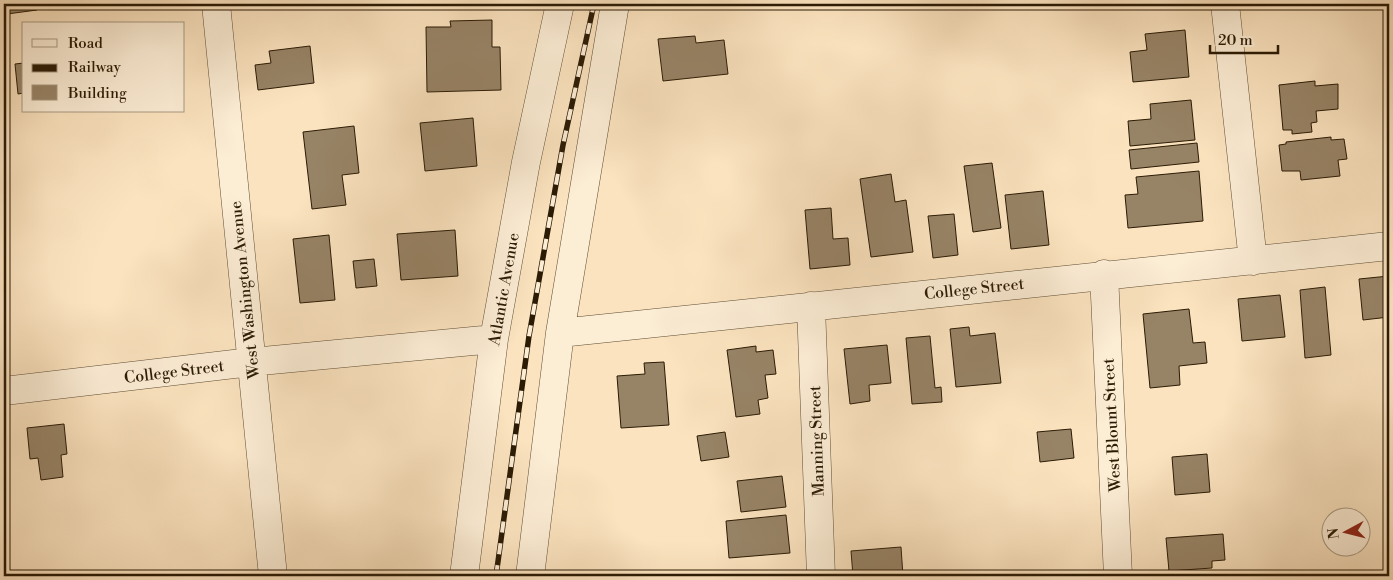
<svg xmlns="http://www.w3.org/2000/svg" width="1393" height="580" font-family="'Libre Bodoni',serif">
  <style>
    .building { fill: #978366; stroke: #2b1b05 }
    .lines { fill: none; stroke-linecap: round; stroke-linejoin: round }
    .minor-casing { stroke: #5f4d34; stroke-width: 29 }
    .minor { stroke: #fcedd5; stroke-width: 28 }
    .rail-casing { stroke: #2b1b05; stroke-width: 5.5 }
    .rail { stroke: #fcedd5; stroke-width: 4; stroke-dasharray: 11; stroke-linecap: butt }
    .labels { text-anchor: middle; stroke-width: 5; stroke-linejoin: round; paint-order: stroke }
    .street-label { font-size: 16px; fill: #2b1b05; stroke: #fcedd5 }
  </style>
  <rect width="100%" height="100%" fill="#fbe3bf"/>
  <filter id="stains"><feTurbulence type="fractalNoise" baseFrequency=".004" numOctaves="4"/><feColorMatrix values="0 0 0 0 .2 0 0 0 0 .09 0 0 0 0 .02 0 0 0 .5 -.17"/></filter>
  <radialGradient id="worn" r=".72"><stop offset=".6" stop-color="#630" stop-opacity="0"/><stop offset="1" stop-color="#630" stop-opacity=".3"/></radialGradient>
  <path class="building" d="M6 4H36L37 10 7 14Z
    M1274 4H1306L1274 7Z
    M492 20V47H500L501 90 427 92 426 27H451L450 21Z
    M1185 30 1189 77 1133 82 1130 52 1147 50 1145 34Z
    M695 36 696 43 724 40 728 74 663 81 658 39Z
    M310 46 314 83 258 90 255 65 271 63 269 51Z
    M24 63V93L18 94 15 64Z
    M1315 81V86L1338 84V109L1316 111 1317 122 1311 123 1312 132 1292 134V130H1283L1279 85Z
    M1191 100 1195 140 1130 146 1128 121 1151 119 1150 104Z
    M473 118 477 166 425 171 420 123Z
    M354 126 359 173 342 175 346 205 312 209 303 132Z
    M1331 137V140L1344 139 1347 159 1338 160 1340 176 1301 180 1300 171H1282L1279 145 1286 144V142Z
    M1197 143 1199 162 1131 169 1129 150Z
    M992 163 1001 228 973 232 964 166Z
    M1199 171 1203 221 1128 228 1125 195 1138 194 1136 177Z
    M891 174 895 202 906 200 913 252 871 257 860 179Z
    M1043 191 1049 245 1011 249 1005 195Z
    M831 208 833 239 848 238 850 265 810 269 805 210Z
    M954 214 958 255 933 258 928 216Z
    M455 230 458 276 401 280 397 234Z
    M329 235 335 300 300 303 293 239Z
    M374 259 377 286 356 288 353 261Z
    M1389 276V317L1363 320 1359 279Z
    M1325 287 1331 355 1305 358 1300 290Z
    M1280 295 1285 337 1242 341 1238 299Z
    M1189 309 1193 343 1205 342 1207 363 1179 366 1180 385 1150 388 1143 314Z
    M969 327 970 336 995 333 1001 383 956 387 950 329Z
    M930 336 935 388 941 387 942 402 912 404 906 338Z
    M887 345 891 383 869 385 870 401 850 404 844 349Z
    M756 346V352L773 350 776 374 765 375 768 398 758 400 760 414 736 417 727 350Z
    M664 362 669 425 621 428 617 376 645 374 644 363Z
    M64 424 67 454 61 455 63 477 41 480 38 458 30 459 27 428Z
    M1071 429 1074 458 1040 462 1037 432Z
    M725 432 729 457 701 461 697 436Z
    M1207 454 1210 492 1175 495 1172 457Z
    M782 476 786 507 741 512 737 481Z
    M786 515 790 553 729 558 726 521Z
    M1223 534 1225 560 1212 561V568L1169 571 1166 538Z
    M901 547 903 576H853L851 551Z"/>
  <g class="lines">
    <defs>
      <path id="minor" d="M216 4 273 576
        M1225 4 1253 261
        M1104 274 1118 576
        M811 306 821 576
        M560 333 1389 246
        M4 391 251 362 494 339
        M464 576 494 339 526 162 560 4
        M530 576 560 333 615 4"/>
    </defs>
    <use href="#minor" class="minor-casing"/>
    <use href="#minor" class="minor"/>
    <defs>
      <path id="rail" d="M496 576 529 336 563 145 594 4"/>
    </defs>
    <use href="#rail" class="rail-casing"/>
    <use href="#rail" class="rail"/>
  </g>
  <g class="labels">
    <g class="street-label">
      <text transform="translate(974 288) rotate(-6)" y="6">College Street</text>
      <text transform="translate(503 289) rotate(-80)" y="6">Atlantic Avenue</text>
      <text transform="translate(244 290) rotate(-96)" y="6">West Washington Avenue</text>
      <text transform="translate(174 371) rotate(-7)" y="6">College Street</text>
      <text transform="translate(1111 425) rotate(-93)" y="6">West Blount Street</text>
      <text transform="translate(816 441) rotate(-92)" y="6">Manning Street</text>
    </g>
  </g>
  <rect width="1393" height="580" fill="none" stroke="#fbe3bf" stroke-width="20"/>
  <rect x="5" y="5" width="1383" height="570" fill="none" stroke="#2b1b05" stroke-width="2.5"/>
  <rect x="10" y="10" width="1373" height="560" fill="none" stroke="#2b1b05"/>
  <rect x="22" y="22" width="162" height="90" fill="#fcedd5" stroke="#a89982"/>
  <rect x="32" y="39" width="25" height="8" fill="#fcedd5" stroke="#a89982"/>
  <text x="68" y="48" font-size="15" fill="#2b1b05">Road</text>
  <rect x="32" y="64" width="25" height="8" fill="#2b1b05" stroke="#a89982"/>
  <text x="68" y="72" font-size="15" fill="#2b1b05">Railway</text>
  <rect x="32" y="85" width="25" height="15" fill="#978366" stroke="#a89982"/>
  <text x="68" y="98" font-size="15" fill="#2b1b05">Building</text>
  <g transform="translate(1346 532) rotate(263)"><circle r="24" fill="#fcedd5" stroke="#a89982"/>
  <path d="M0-4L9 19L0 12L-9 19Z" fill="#8f2418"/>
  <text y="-8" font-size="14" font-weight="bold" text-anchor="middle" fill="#2b1b05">N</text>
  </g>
  <path d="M1210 45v8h68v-8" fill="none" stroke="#2b1b05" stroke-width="2.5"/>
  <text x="1218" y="45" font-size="15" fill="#2b1b05" stroke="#fcedd5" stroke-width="4" paint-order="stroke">20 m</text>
  <rect width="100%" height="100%" filter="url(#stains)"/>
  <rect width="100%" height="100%" fill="url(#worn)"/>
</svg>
